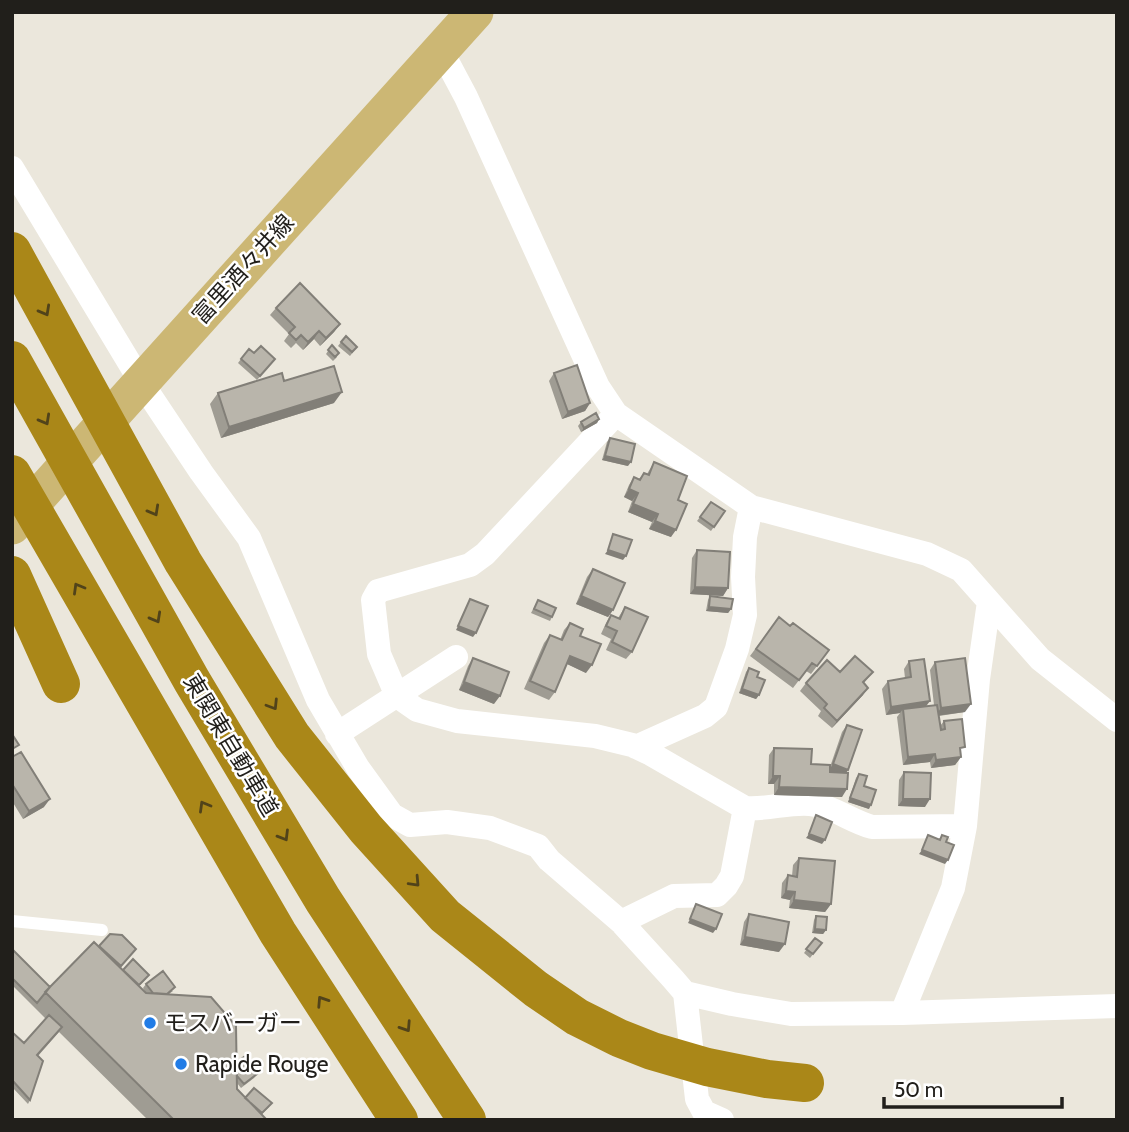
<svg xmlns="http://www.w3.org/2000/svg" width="1129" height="1132" font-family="Cabin,'Noto Sans JP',sans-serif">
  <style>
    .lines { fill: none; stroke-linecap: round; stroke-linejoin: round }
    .lane { stroke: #fff; stroke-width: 12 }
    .street { stroke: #fff; stroke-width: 24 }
    .primary { stroke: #ccb774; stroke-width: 37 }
    .highway { stroke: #aa8718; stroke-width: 38 }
    .wall { fill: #9f9c93 }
    .shaded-wall { fill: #827f78 }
    .building { fill: #b9b5ab; stroke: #827f78; stroke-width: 2 }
    .oneway { stroke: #51431a }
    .poi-dot { fill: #217ce6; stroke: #fff; stroke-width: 2.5 }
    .labels { text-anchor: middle; stroke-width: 5; stroke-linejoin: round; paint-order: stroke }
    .street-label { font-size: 23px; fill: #211f1b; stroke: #fff }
    .poi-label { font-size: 23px; fill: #211f1b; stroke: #fff; text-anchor: start }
  </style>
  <rect width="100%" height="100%" fill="#ebe7dc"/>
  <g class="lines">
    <path class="lane" d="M12 921 102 930"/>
    <path class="street" d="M441 50 466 97 598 387 616 414 751 507 927 554 961 570 1040 659 1117 720
      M12 168 141 382 201 472 249 538 318 700 358 768 392 815 410 825 447 822 490 828 538 846 549 860 621 922 673 979 685 993 732 1004 791 1014 902 1013 1117 1006
      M616 414 485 554 470 565 378 591 373 600 379 654 397 696 417 710 457 721 595 736 632 745 651 754 745 808C767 810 789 802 810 804 833 806 850 821 872 827L965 826
      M337 734 456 657
      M636 747 705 716 716 707 737 649 745 615 743 577 745 537 751 507
      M621 922 674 896 717 895 726 886 732 876 745 808
      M685 993 697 1099 704 1112 722 1120
      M902 1013 953 888 965 826 978 679 989 602"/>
    <path class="primary" d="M12 526 475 12"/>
    <path class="highway" d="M12 251 183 562 292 736 366 829 445 916 536 989 577 1017 619 1038 652 1051 707 1067 767 1079 805 1083
      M12 360 192 681 323 900 467 1120
      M12 474 278 933 399 1120
      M12 575 61 684"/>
  </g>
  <path class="wall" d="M276 308 340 324 334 332 320 346 314 339 303 350 296 343 291 348 284 341 289 334 270 315Z
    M341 342 357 347 350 356 338 346Z
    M332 345 337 357 333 361 326 354Z
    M254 353 272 363 257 380 238 363 241 359Z
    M554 373 590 403 585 411 562 419 549 381Z
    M284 381 334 403 221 438 210 404 218 393Z
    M599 419 597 423 581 432 578 426 581 422Z
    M610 438 628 466 602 460 607 442Z
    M654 462 678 500 671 537 649 529 652 522 628 512 632 501 624 497 629 485 634 477 639 479 644 473 647 474Z
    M711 502 725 511 711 531 697 521Z
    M697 550 728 588 723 596 690 594 692 558Z
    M593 569 613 610 608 617 576 604 587 577Z
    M710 596 731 609 728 613 706 611 708 600Z
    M538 600 552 617 550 621 531 613Z
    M625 607 632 652 626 659 606 650 611 639 601 634 606 623 611 615 618 618Z
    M779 617 790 626 829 650 811 674 806 671 793 688 750 656Z
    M570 623 580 636 586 673 567 664 555 692 549 700 524 689 544 643 550 635 560 640 564 630Z
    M473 658 494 704 459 690 468 666Z
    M909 661 926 706 934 705 930 670 935 662 965 712 939 716 940 726 944 721 960 754 961 757 955 765 931 768 930 762 903 765 897 717 900 713 886 715 882 689 888 681 905 678 904 669Z
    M749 668 759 695 756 699 739 693 746 672Z
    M840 672H873L864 683 863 695 832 728 818 716 821 711 800 691 806 683Z
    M847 725 848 770 846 773 842 797 774 795V784H768L769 755 774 748 811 764 830 767 842 732Z
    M12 757 44 807 23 819 12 801Z
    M904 772 925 807 898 806 899 780Z
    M859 774 864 786 869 809 848 802 856 778Z
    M799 858 831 904 825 912 789 908 790 900 781 898 782 883 788 875 792 876 793 865Z
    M749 914 779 952 740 945 744 922Z
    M816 916 826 930 823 934 812 933 814 920Z
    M815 938 822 943 810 958 804 953Z
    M99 946 136 949 121 967 123 970 146 979 139 986 146 993 143 988 146 984 173 991 169 994 237 1062 257 1074 254 1078 241 1088 237 1083V1089L245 1098 269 1107 262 1114 267 1120H148L59 1032 38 1056 30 1100 28 1104 12 1087V1032L24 1043 46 1019 12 985V949L50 987Z"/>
  <path class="shaded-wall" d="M340 324 334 332 320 346 326 338Z
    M319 331 314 339 303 350 308 342Z
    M342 392 334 403 221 438 229 427Z
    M590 403 585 411 562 419 568 412Z
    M599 419 597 423 581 432 584 428Z
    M605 456 631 462 628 466 602 460Z
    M629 489 638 493 632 501 624 497Z
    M633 504 658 514 652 522 628 512Z
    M655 521 676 530 671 537 649 529Z
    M608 550 626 556 623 560 605 554Z
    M695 587 728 588 723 596 690 594Z
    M581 596 613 610 608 617 576 604Z
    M709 607 731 609 728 613 706 611Z
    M458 626 476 633 473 637 456 630Z
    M570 656 592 665 586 673 565 663Z
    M464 682 500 696 494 704 459 690Z
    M868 688 863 695 832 728 837 721Z
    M742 689 759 695 756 699 739 693Z
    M930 701 924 709H903L900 713 886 715 891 707Z
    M971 704 965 712 935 716 941 708Z
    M935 754 930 762 903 765 908 757Z
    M961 757 955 765 931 768 936 760Z
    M833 764 848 770 842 778 828 772Z
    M773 776H780L774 784H768Z
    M779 787 847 789 842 797 774 795Z
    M850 798 871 805 869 809 848 802Z
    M50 799 44 807 23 819 29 811Z
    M903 799H930L925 807 898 806Z
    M809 834 825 840 822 844 806 838Z
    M922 850 948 860 945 864 919 854Z
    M786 891 795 892 790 900 781 898Z
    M794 900 831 904 825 912 789 908Z
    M690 919 716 929 713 933 688 923Z
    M815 929 826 930 823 934 812 933Z
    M745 937 785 944 779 952 740 945Z"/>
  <path class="building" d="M300 283 340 324 326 338 319 331 308 342 301 335 296 340 289 333 295 327 276 308Z
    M346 336 357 347 352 352 341 342Z
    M332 345 339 353 335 357 328 350Z
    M261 346 275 359 260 376 241 359 249 349 254 353Z
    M577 365 590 403 568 412 554 373Z
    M334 366 342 392 229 427 218 393 282 373 284 381Z
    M596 413 599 419 584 428 581 422Z
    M610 438 635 444 631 462 605 456Z
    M654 462 687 476 678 500 687 504 676 530 655 521 658 514 633 504 638 493 629 489 634 477 640 480 644 473 649 475Z
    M711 502 725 511 714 527 700 517Z
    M613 534 632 540 626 556 608 550Z
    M697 550 730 552 728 588 695 587Z
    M593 569 625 583 613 610 581 596Z
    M710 596 733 599 731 609 709 607Z
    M470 599 488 606 476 633 458 626Z
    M538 600 556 608 552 617 534 609Z
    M625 607 648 617 632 652 612 642 617 631 606 626 611 615 620 619Z
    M779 617 790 626 793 623 829 650 817 666 812 663 799 680 756 649Z
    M570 623 583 629 580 636 601 644 592 665 570 656 555 692 530 681 550 635 562 640Z
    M855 656 873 672 863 682 868 688 837 721 824 708 827 704 806 683 827 660 840 672Z
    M473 658 509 672 500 696 464 682Z
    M965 658 971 704 941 708 935 662Z
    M924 659 930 701 891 707 888 681 911 677 909 661Z
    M749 668 759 672 757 677 765 680 759 695 742 689Z
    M937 705 941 730 945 729 944 721 962 719 965 747 960 748 961 757 936 760 935 754 908 757 903 709Z
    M847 725 862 730 848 770 833 764Z
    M12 734 19 745 12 749Z
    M774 748 812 749 811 764 830 765V772L848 773 847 789 779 787 780 776H773Z
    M21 752 50 799 29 811 12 784V757Z
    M904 772 931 773 930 799H903Z
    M859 774 867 776 864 786 876 790 871 805 850 798Z
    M816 815 832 822 825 840 809 834Z
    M928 835 940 840 942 835 948 837 946 842 954 845 948 860 922 850Z
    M799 858 835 861 831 904 794 900 795 892 786 891 788 875 797 877Z
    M696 904 722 914 716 929 690 919Z
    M749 914 789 922 785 944 745 937Z
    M816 916 827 917 826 930 815 929Z
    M110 934 122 935 136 949 121 966 99 946Z
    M815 938 822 943 813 954 806 949Z
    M94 942 146 993 211 997 236 1026 237 1089 267 1120H174L45 992Z
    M12 949 50 987 37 1003 12 978Z
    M133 959 149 975 139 985 123 970Z
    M163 971 175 987 167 994 153 993 146 984Z
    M49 1015 62 1027 37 1055 43 1061 30 1100 12 1080V1032L24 1043Z
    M244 1057 257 1074 244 1084 237 1076V1062Z
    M254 1088 272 1103 262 1113 245 1098Z"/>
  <defs><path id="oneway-chevron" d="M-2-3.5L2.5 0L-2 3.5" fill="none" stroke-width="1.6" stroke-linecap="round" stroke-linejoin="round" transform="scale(1.75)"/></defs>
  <g class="oneway">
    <use href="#oneway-chevron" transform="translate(45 311) rotate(61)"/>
    <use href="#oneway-chevron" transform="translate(45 420) rotate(61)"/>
    <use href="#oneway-chevron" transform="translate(154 511) rotate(61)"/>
    <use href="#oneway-chevron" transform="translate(78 588) rotate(-120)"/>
    <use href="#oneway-chevron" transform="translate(156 618) rotate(61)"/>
    <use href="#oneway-chevron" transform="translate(273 705) rotate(58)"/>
    <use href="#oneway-chevron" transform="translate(204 806) rotate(-120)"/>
    <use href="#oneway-chevron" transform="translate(284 836) rotate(59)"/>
    <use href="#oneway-chevron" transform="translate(415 882) rotate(47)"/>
    <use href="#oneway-chevron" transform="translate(322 1001) rotate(-123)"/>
    <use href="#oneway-chevron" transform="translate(406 1027) rotate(57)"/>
  </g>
  <g class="poi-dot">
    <circle cx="150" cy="1023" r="7"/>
    <circle cx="181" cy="1064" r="7"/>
  </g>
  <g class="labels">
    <g class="street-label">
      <text transform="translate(243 269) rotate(-48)" y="8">富里酒々井線</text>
      <text transform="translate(231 745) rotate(59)" y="8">東関東自動車道</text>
    </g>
    <g class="poi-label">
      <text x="164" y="1031">モスバーガー</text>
      <text x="195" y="1072">Rapide Rouge</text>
    </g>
  </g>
  <rect width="1129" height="1132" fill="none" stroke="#211f1b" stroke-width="28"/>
  <path d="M884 1097v10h178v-10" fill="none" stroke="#211f1b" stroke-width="3.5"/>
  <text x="894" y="1097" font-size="21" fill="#211f1b" stroke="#ffffff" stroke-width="5" paint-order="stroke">50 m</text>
</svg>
